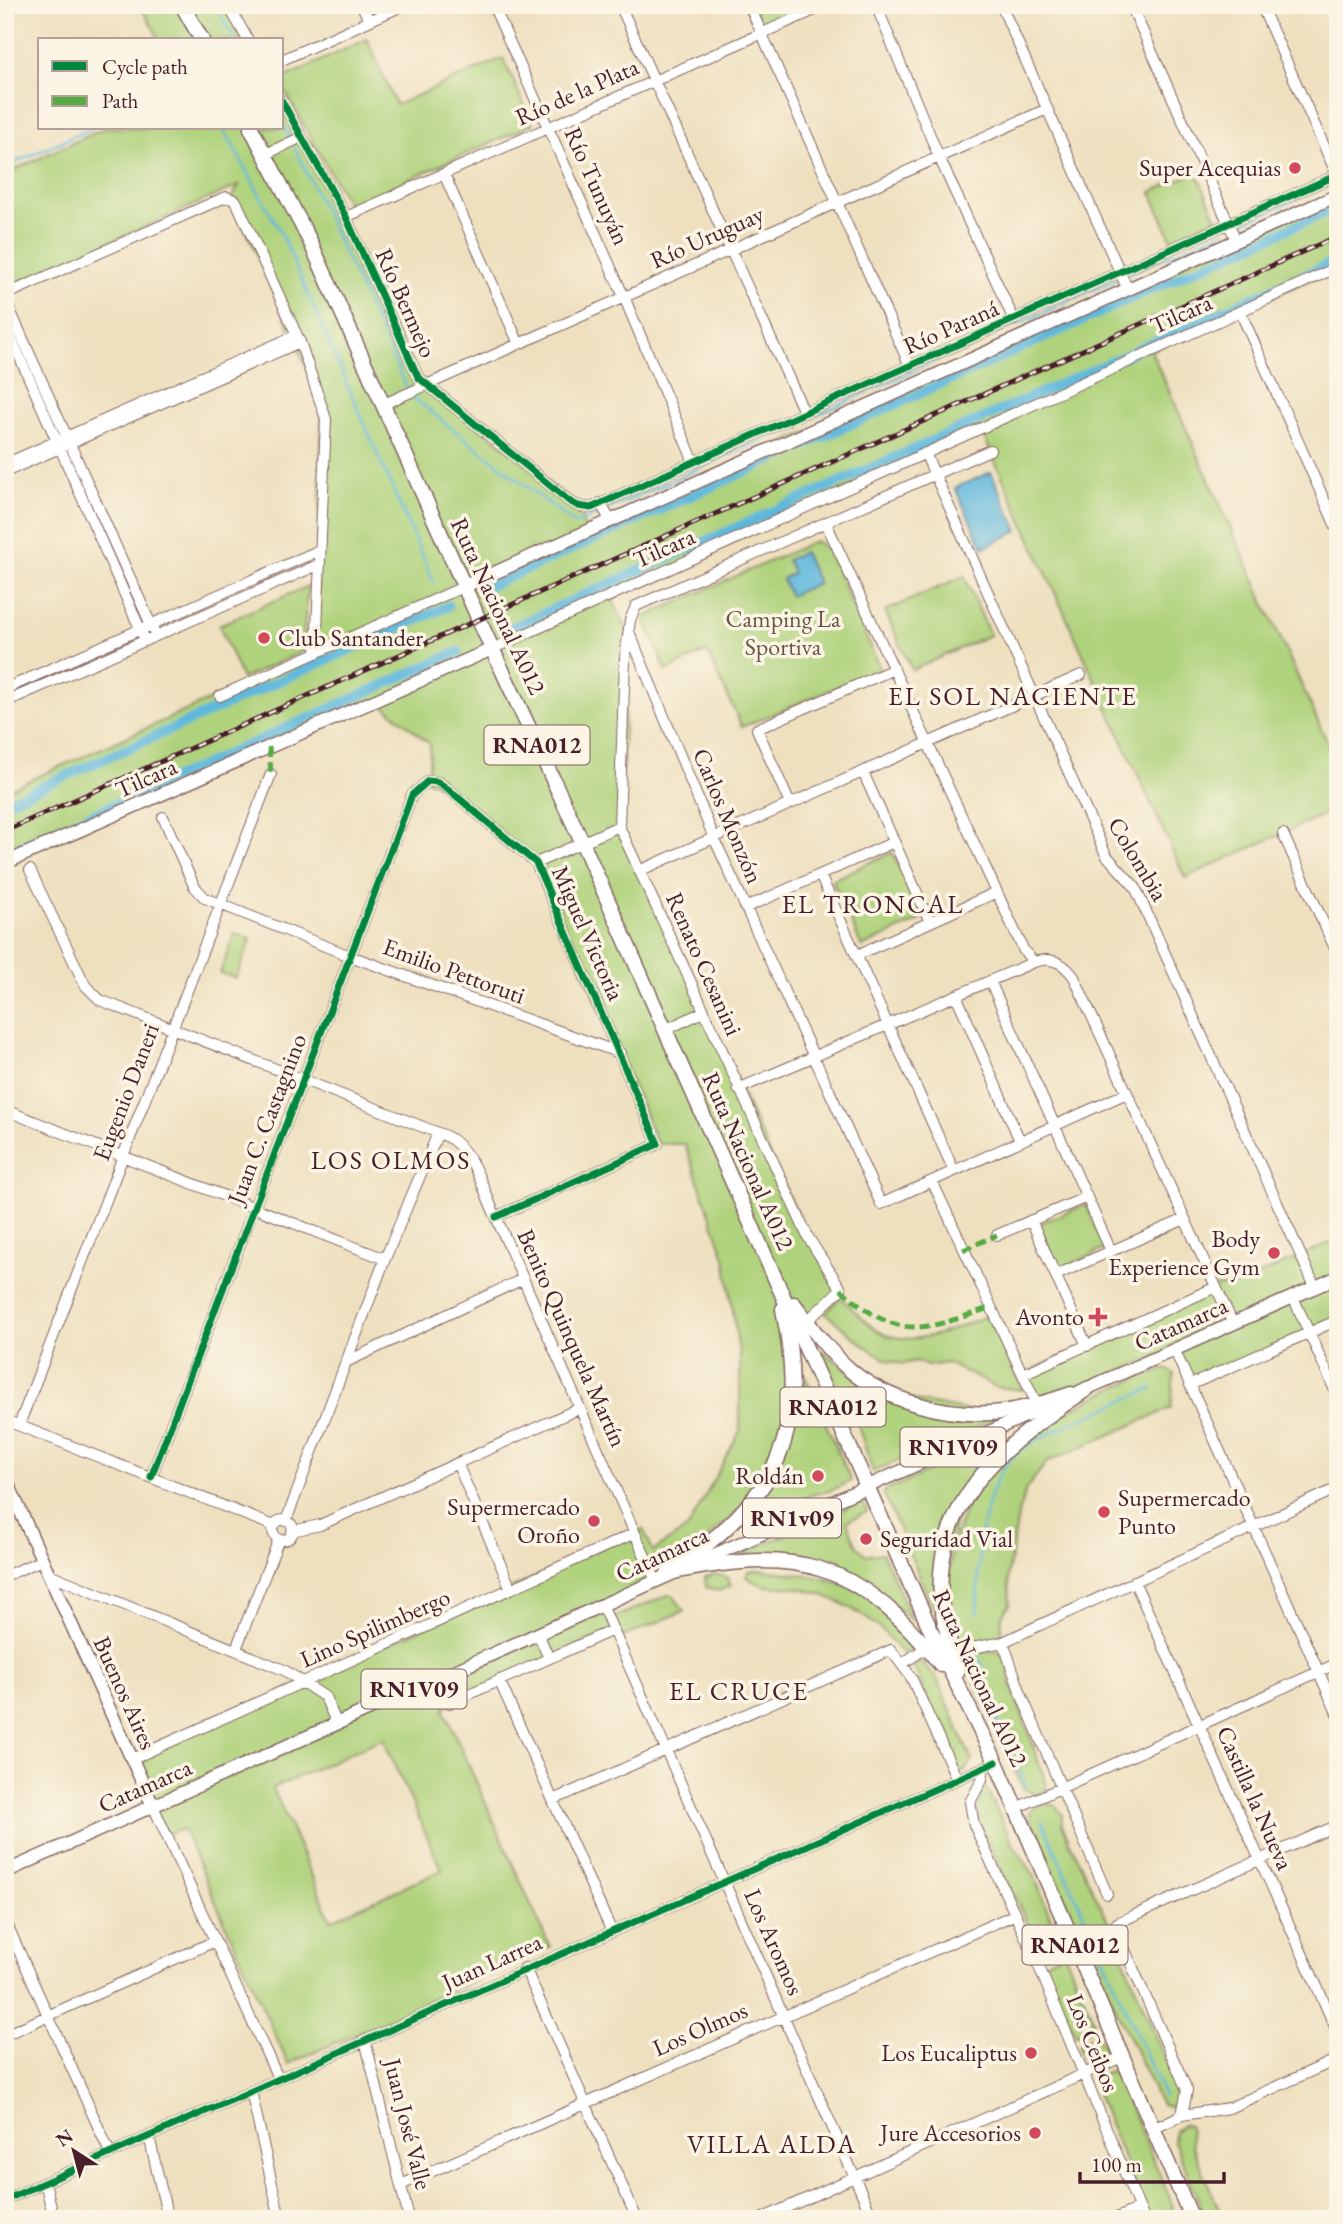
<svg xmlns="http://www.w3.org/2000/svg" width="1343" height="2224" font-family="'EB Garamond',serif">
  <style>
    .green { fill: #afd27b; stroke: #7c7853; stroke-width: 2; fill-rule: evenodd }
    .water { fill: #5eb8dc; stroke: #546c84; stroke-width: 2 }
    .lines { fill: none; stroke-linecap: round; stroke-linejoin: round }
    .stream { stroke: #5eb8dc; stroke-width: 2.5 }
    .canal { stroke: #5eb8dc; stroke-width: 10 }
    .minor-casing { stroke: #83635f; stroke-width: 12 }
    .major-casing { stroke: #83635f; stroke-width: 15 }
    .highway-casing { stroke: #83635f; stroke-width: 17 }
    .minor { stroke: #fff; stroke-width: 10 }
    .major { stroke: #fff; stroke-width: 12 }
    .highway { stroke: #fff; stroke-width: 14 }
    .rail-casing { stroke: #4a1f2b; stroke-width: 5 }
    .rail { stroke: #fcf5e5; stroke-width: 2.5; stroke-dasharray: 8; stroke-linecap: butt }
    .quiet { stroke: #57aa44; stroke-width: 5; stroke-dasharray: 10 5; stroke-linecap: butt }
    .cycleway-casing { stroke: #fcf5e5; stroke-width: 11 }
    .cycleway { stroke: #00873e; stroke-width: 7 }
    .poi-dot { fill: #d1495b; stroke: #fcf5e5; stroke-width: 2.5 }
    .labels { text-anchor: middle; stroke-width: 7; stroke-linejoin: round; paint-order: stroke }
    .shield { fill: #fcf5e5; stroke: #7f5f63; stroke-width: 2 }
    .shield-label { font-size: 23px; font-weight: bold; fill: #4a1f2b }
    .street-label { font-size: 24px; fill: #4a1f2b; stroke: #fcf5e5 }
    .poi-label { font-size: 24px; fill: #4a1f2b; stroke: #fcf5e5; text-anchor: end }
    .park-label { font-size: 24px; fill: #685543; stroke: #fcf5e5 }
    .neighbourhood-label { font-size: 26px; letter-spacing: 2px; fill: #4a1f2b; stroke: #fcf5e5 }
  </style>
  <rect width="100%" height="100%" fill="#fcf5e5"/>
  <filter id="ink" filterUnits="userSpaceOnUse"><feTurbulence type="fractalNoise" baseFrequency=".0143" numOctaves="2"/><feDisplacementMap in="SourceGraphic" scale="14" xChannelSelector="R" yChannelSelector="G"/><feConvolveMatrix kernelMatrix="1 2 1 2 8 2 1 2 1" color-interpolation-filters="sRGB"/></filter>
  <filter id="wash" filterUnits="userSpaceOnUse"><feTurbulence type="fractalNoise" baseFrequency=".00686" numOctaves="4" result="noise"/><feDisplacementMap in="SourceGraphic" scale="28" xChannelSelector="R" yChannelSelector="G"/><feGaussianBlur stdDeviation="1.57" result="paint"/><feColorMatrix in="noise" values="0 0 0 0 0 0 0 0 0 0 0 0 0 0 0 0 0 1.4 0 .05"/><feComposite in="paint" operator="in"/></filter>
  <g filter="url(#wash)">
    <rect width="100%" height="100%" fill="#eee0bf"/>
    <path class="green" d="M140 5H228L248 40H160Z
      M752 5H821L763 28Z
      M367 39 396 105 503 58 533 124 349 206 282 86V79Z
      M282 101 302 137 418 377 578 506 586 531 1338 195V267L1151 351 1338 766V808L1185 878 980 428 611 596 629 633 619 826 808 1237 841 1289 789 1339 794 1389 759 1493 668 1573 602 1605 613 1630 449 1703 444 1710 550 1947 288 2064 183 1829 166 1835 132 1759 643 1529 653 1551 688 1528 740 1431V1359L725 1257 685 1144H658L536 863 448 789 428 781 430 744 377 700 5 863V791L316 653 322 402 232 198 239 185 5 289V174L105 128H282ZM383 1738 442 1870 331 1920 273 1788Z
      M1196 172 1217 219 1171 239 1151 192Z
      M815 541 827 548 880 669 742 727 707 651 666 671 644 617Z
      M964 576 990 635 912 670 885 611Z
      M308 586 302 652 242 679 219 625Z
      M892 852 923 919 862 947 832 880Z
      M235 933 251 939 236 978 220 973Z
      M1086 1204 1105 1249 1058 1270 1038 1224Z
      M1338 1239V1320L1190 1385 1174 1349 1038 1405 1023 1374 1216 1287 1237 1285Z
      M840 1297C853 1308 871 1330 887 1335 920 1346 958 1328 988 1315L1023 1390 996 1387 947 1363 927 1366 916 1361 903 1364 887 1360 865 1346 825 1313Z
      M819 1352H825L875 1393 996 1416 994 1420 873 1472 857 1422 835 1388Z
      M797 1365 801 1367 851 1481 829 1491 814 1494 729 1533 796 1413Z
      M1166 1369 1174 1374 1171 1408 1047 1462 1026 1489 1019 1510 1008 1575 1010 1605 1002 1615 1001 1637 969 1646 960 1643C948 1623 946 1595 949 1571 954 1535 965 1496 991 1469 1033 1424 1108 1386 1166 1369Z
      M1003 1437 1002 1444 959 1500 938 1608 934 1610 883 1492Z
      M862 1501 867 1512 847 1521 856 1545 866 1555 883 1553 912 1621C862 1573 810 1552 740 1555Z
      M763 1570C802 1575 838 1576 873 1599 888 1609 902 1629 914 1643L913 1649 903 1654C896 1648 891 1640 885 1633 864 1613 827 1593 798 1588 777 1585 767 1591 746 1577L749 1571Z
      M715 1574 728 1578 731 1585 719 1591 706 1587 705 1577Z
      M668 1595H673L684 1611 621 1638 615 1617Z
      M998 1651C1009 1658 1008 1668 1010 1680L1046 1783V1790L1036 1795 1023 1788 968 1667C970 1651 984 1651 998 1651Z
      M919 1660 936 1677 970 1756 972 1761 964 1772C948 1770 927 1686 913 1667Z
      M982 1789H986L989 1794 1013 1844 1034 1875 1061 1945 1046 1955 1037 1950 1032 1933 978 1821 976 1804Z
      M1042 1803 1056 1806 1062 1814V1824L1070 1843 1109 1923 1177 2088 1178 2100 1171 2107 1161 2105 1157 2097 1031 1828 1030 1811Z
      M1064 1952 1093 2019 1094 2026 1089 2031 1075 2034 1044 1966 1048 1960Z
      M1095 2035 1104 2045 1101 2062 1087 2069 1079 2049 1080 2043Z
      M1110 2071 1116 2074 1169 2196 1173 2207 1166 2219 1150 2216 1143 2206 1098 2096 1097 2078Z
      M1183 2124 1189 2125 1192 2146 1223 2219H1206L1174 2141 1175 2131Z"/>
    <path class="water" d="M991 472 1018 531 983 548 955 488Z
      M804 552 818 583 790 596 782 579 793 573 787 560Z"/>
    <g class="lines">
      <path class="stream" d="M215 5 235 40
        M172 39V40
        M282 123 290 138
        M223 128 283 237 433 581
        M295 148 407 388
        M5 167 92 128
        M1238 225 1333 183
        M1127 274 1225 231
        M412 397 575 524 601 513
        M609 509 1117 279
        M977 1613C979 1564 977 1496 1012 1457 1028 1438 1125 1401 1153 1388
        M980 1659 998 1721 1026 1786
        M1042 1821 1164 2096"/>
      <path class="canal" d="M1120 303 1338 207
        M1138 349 1338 260
        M485 588 1115 306
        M510 628 1133 352
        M5 803 448 606
        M5 853 458 652"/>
    </g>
  </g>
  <g filter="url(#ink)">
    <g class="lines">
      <defs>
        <path id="minor" d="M228 5 248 40
          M362 5 369 21
          M493 5 624 297 694 462
          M620 5 804 412
          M749 5 910 366
          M876 5 939 157 1014 320
          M1001 5 1127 288
          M1131 5 1236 240
          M1261 5 1338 177
          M282 60 404 5
          M282 101 346 217 418 377 569 501 578 506 591 508 1337 175
          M266 154 302 137
          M444 174 519 344
          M346 217 826 5
          M5 295 221 199 227 197 236 201 300 342 326 419 316 653
          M5 299 156 636
          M1240 311 1338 531
          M5 324 145 640
          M384 404 1047 109
          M925 453 1106 855 1135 887 1315 1287
          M5 464 297 335
          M5 472 300 342
          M600 503 611 521
          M826 523 1024 951 1034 962
          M630 634 714 838 881 1204 1127 1093
          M492 649 1338 267
          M5 689 320 550
          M220 696 463 587
          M5 702 320 564
          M863 772 930 922
          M790 804 757 729 894 669
          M163 817 194 886 205 898 350 956 620 1053
          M1283 834 1338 955
          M536 863 619 826
          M30 870 85 985 100 1000 446 1136C474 1150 483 1190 496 1217L655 1579
          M639 871 1081 675
          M820 875 954 1171
          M745 908 894 842
          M857 955 997 892
          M990 981 1111 1251
          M956 995 1020 1141
          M665 1030 703 1012
          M738 1089 1034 962C1052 956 1064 963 1074 977L1233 1324
          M5 1110 385 1259
          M932 1181 1039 1409
          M1031 1220 1087 1346
          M997 1235 1087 1197
          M1056 1275 1185 1219
          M1293 1297 1338 1397
          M804 1324 841 1289 808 1237 619 826 625 659 630 620 636 606 990 450
          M1174 1349 1338 1715
          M346 1362 523 1279
          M1023 1374 1216 1287
          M1190 1385 1338 1320
          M5 1420 274 1526
          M19 1425 271 774
          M457 1463 511 1589
          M151 1477 412 795 428 781 438 782 448 789 536 863 658 1144 496 1217
          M273 1530a10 10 0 1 1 20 0a10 10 0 1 1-20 0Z
          M286 1521 385 1259 438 1133
          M292 1531 320 1525 580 1408
          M49 1574 284 1670 325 1697 337 1724
          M5 1576 42 1560
          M1134 1581 1338 2033
          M602 1605 873 2219
          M538 1634 549 1658
          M1003 1642 1021 1694 1107 1894
          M236 1649 279 1539
          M947 1653 1003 1642 1338 1488
          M902 1664 927 1647
          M499 1680 611 1930
          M449 1703 613 1630
          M132 1759 635 1533
          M984 1767 982 1780 970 1802 974 1825 1037 1962 1144 2219
          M553 1800 891 1650 911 1677 957 1779
          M153 1806 278 2078
          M1016 1808 1338 1663
          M5 1920 110 2153
          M1037 1962 1075 1943
          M525 1968 637 2219
          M5 2035 213 1942
          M365 2040 409 2219
          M251 2091 280 2219
          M1182 2115 1187 2090 1124 1948 1117 1923 1338 1825
          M1155 2128 1182 2115 1229 2108 1338 2059
          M149 2136 168 2219
          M45 2182 54 2219
          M401 2185 1016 1914
          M5 2200 996 1762
          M761 2219 1124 2056
          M1115 2219 1139 2208"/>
        <path id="major" d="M463 587 1338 195
          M5 863 492 649
          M1079 1392 1338 1277
          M5 1477 153 1806
          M5 1872 1043 1408"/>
        <path id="highway" d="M182 5 202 40
          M251 128 310 241 476 613
          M477 616 582 842 936 1642 996 1762 1192 2219
          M794 1304C810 1326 829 1352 850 1370 886 1401 945 1416 992 1413 1019 1411 1045 1403 1071 1394
          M673 1570C778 1496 809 1437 783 1309
          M668 1573C798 1546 857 1560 941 1665
          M957 1672C952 1648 943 1623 941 1598 934 1495 1011 1440 1087 1389"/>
      </defs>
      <use href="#minor" class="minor-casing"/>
      <use href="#major" class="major-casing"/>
      <use href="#highway" class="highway-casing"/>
      <use href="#minor" class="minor"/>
      <use href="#major" class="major"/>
      <use href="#highway" class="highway"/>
      <defs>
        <path id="rail" d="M5 831 1338 236"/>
      </defs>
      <use href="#rail" class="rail-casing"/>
      <use href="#rail" class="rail"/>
      <path class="quiet" d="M269 747 271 774
        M963 1250 997 1235
        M841 1289C898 1342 922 1331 989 1308"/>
      <defs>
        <path id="cycleway" d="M282 101 346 217 418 377 569 501 578 506 591 508 1337 175
          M151 1477 412 795 428 781 438 782 448 789 536 863 658 1144 496 1217
          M5 2200 996 1762"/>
      </defs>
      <use href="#cycleway" class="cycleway-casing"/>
      <use href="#cycleway" class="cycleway"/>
    </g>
  </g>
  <g class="poi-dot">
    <circle cx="1295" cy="168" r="7"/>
    <circle cx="264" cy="638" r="7"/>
    <circle cx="1274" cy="1253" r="7"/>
    <path d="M1094.5 1306.5h7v7h7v7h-7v7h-7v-7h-7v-7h7z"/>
    <circle cx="818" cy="1476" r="7"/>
    <circle cx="1104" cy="1512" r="7"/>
    <circle cx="594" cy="1521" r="7"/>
    <circle cx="866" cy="1539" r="7"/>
    <circle cx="1031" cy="2053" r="7"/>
    <circle cx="1035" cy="2133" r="7"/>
  </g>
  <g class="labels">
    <g class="shield">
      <rect x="484.5" y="725.5" width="105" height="39" rx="5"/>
      <rect x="780.5" y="1387.5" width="105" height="39" rx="5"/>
      <rect x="900.5" y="1427.5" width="105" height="39" rx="5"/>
      <rect x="743" y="1498.5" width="98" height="39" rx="5"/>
      <rect x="361.5" y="1669.5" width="105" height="39" rx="5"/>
      <rect x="1022.5" y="1925.5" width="105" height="39" rx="5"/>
    </g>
    <g class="shield-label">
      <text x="537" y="753">RNA012</text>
      <text x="833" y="1415">RNA012</text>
      <text x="953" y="1455">RN1V09</text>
      <text x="792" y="1526">RN1v09</text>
      <text x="414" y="1697">RN1V09</text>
      <text x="1075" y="1953">RNA012</text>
    </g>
    <g class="street-label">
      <text transform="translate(577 92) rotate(-24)" y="8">Río de la Plata</text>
      <text transform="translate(597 186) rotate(66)" y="8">Río Tunuyán</text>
      <text transform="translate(707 237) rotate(-24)" y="8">Río Uruguay</text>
      <text transform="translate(406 303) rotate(66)" y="8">Río Bermejo</text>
      <text transform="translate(1181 314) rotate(-24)" y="8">Tilcara</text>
      <text transform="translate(951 327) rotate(-24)" y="8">Río Paraná</text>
      <text transform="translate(664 548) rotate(-24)" y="8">Tilcara</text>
      <text transform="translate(498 606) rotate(65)" y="8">Ruta Nacional A012</text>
      <text transform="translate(146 778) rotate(-24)" y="8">Tilcara</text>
      <text transform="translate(728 816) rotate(67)" y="8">Carlos Monzón</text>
      <text transform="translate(1138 859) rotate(59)" y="8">Colombia</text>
      <text transform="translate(588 933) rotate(66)" y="8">Miguel Victoria</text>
      <text transform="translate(704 964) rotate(66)" y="8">Renato Cesanini</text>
      <text transform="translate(454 971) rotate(20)" y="8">Emilio Pettoruti</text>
      <text transform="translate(126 1092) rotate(-69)" y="8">Eugenio Daneri</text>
      <text transform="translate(267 1119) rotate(-69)" y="8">Juan C. Castagnino</text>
      <text transform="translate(748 1161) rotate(66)" y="8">Ruta Nacional A012</text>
      <text transform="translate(1181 1324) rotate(-24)" y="8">Catamarca</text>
      <text transform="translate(572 1338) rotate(66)" y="8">Benito Quinquela Martín</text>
      <text transform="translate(662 1554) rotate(-25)" y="8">Catamarca</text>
      <text transform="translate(375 1628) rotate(-24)" y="8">Lino Spilimbergo</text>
      <text transform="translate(980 1678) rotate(65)" y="8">Ruta Nacional A012</text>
      <text transform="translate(125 1693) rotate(66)" y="8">Buenos Aires</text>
      <text transform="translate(145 1786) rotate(-24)" y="8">Catamarca</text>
      <text transform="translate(1255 1798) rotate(66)" y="8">Castilla la Nueva</text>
      <text transform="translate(774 1942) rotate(66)" y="8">Los Aromos</text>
      <text transform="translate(492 1962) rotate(-24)" y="8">Juan Larrea</text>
      <text transform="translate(700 2029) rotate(-24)" y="8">Los Olmos</text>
      <text transform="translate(1093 2043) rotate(68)" y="8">Los Ceibos</text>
      <text transform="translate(408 2124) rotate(76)" y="8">Juan José Valle</text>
    </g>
    <g class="poi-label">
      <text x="1281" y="176">Super Acequias</text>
      <text x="278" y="646" text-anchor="start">Club Santander</text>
      <text x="1260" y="1247">Body<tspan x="1260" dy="28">Experience Gym</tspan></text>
      <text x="1084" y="1325">Avonto</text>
      <text x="804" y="1484">Roldán</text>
      <text x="1118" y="1506" text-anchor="start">Supermercado<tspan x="1118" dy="28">Punto</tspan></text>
      <text x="580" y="1515">Supermercado<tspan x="580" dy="28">Oroño</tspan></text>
      <text x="880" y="1547" text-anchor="start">Seguridad Vial</text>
      <text x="1017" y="2061">Los Eucaliptus</text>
      <text x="1021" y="2141">Jure Accesorios</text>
    </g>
    <g class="park-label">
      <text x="783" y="627">Camping La<tspan x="783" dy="28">Sportiva</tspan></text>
    </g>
    <g class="neighbourhood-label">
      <text x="1013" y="705">EL SOL NACIENTE</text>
      <text x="873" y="913">EL TRONCAL</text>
      <text x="391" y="1169">LOS OLMOS</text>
      <text x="739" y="1700">EL CRUCE</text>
      <text x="772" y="2153">VILLA ALDA</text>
    </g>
  </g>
  <rect width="1343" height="2224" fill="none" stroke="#fcf5e5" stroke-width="28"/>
  <rect x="38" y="38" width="245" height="91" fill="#fcf5e5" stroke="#b59f9b" stroke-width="2"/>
  <rect x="52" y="61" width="35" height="10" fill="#00873e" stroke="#b59f9b" stroke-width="2"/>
  <text x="102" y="74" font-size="21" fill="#4a1f2b">Cycle path</text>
  <rect x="52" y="96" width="35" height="10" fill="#57aa44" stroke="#b59f9b" stroke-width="2"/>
  <text x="102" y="108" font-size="21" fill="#4a1f2b">Path</text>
  <g transform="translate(74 2151) rotate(324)" stroke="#fcf5e5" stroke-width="5" paint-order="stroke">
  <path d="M0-5L12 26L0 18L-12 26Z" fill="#4a1f2b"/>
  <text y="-10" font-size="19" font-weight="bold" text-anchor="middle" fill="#4a1f2b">N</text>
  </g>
  <path d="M1080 2172v10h144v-10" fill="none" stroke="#4a1f2b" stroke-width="3.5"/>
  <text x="1091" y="2172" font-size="21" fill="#4a1f2b" stroke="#fcf5e5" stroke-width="5" paint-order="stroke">100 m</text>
</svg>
